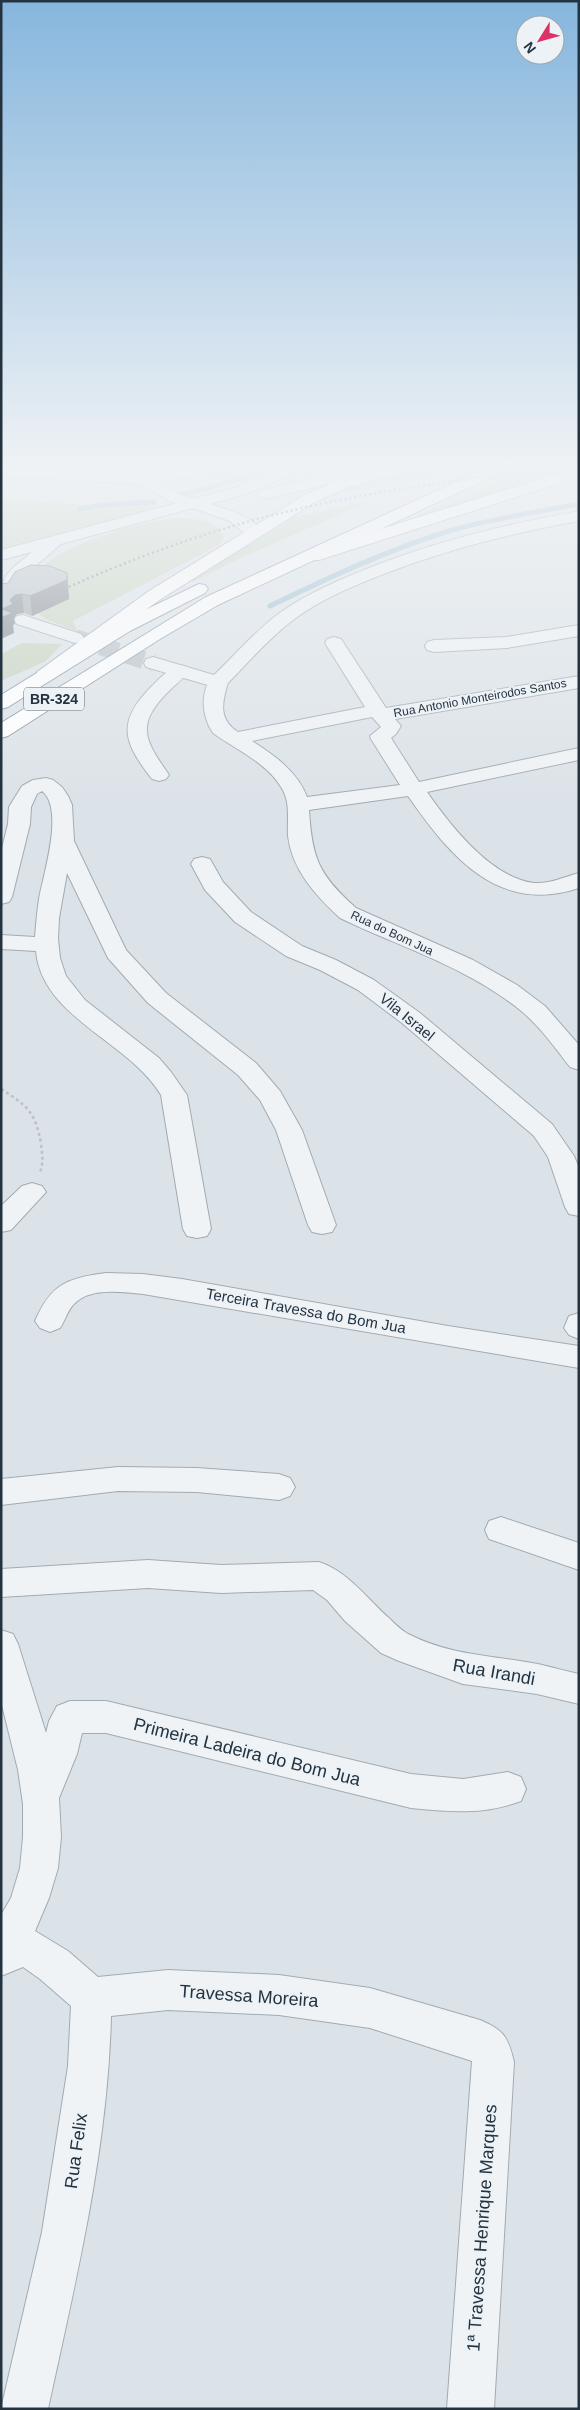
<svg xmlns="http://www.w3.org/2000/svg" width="580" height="2410" font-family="Helvetica,sans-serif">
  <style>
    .green { fill: #c6d3bd }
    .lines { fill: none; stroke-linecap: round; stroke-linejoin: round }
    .stream { stroke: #93b9cd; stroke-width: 5 }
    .tertiary-tunnel { stroke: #b7c0c6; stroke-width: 18; stroke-dasharray: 18 9; stroke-linecap: butt }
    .minor-casing { stroke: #a1abb2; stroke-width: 2 }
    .tertiary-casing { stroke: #a1abb2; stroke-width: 2 }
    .primary-casing { stroke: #9baab5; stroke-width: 2 }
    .motorway-casing { stroke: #8293a1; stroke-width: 2 }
    .path { stroke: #bbc1c7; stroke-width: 2.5; stroke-dasharray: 3 3; stroke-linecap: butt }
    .minor { fill: #f0f3f6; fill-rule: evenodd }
    .tertiary { fill: #f0f3f6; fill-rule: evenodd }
    .primary { fill: #fff; fill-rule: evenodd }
    .motorway { fill: #fff; fill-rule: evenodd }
    .rail { stroke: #748594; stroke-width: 2.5; stroke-dasharray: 2 3; stroke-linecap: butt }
    .wall { fill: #9aa3aa }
    .shaded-wall { fill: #7d848b }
    .building { fill: #b3bdc6; stroke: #7d848b }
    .labels { text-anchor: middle; stroke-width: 4; stroke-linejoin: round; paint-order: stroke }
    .far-street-label { font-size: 12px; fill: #243340; stroke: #ecf2f6 }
    .shield { fill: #ecf2f6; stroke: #606c77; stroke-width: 1 }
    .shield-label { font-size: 14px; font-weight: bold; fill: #243340 }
    .street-label { font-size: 15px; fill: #243340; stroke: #ecf2f6 }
    .near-street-label { font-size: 18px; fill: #243340; stroke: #ecf2f6 }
  </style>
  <rect width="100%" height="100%" fill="#dce3e8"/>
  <path class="green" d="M376 465H448L417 479 323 497Z
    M579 466 421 517 417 515 497 481Z
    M1 499 74 504C88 508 136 502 155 501L157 508 1 549Z
    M373 500 247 555 192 582 190 580 292 518Z
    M174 518C193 518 214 519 224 536L219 545 73 621 77 631 45 619 19 596C24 588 29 577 36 571 69 542 131 524 174 518Z
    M22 643 62 644 46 661 1 681V654Z"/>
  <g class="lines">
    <path class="stream" d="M182 495 289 465
      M80 509 101 505 154 502
      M270 606C328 578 387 550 449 531 491 519 535 512 579 504"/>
    <path class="tertiary-tunnel" d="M75 638 153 663"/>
    <defs>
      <path id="minor" d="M205 465H241L233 470 160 482 181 495 202 501 204 504 202 507 196 509 169 501 141 484 1 476V466L145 475Z
        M579 625V636L507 648 434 652 427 650 425 646 427 642 434 640 507 637Z
        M334 637 341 639 386 708 579 676V688L395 719 401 726 396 734 391 738 419 782 579 748V760L427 792C450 825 491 878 534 883 550 884 564 877 579 873V888C498 915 450 856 408 796L309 810C312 859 319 875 356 908L473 960 517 985 545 1006 579 1045V1070L570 1067C555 1048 540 1026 520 1010 467 967 400 947 340 918 316 896 292 870 288 836 287 819 291 802 281 787 267 763 235 749 213 733 202 717 200 694 211 678H225L228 682C222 703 218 719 238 732L365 707 325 643 327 639ZM372 717 381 727 370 736 371 739 400 785 307 797C298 772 274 755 252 741Z
        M180 665 187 667 189 671C184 678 176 684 170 690 134 725 145 740 169 775L166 779 159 781 152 779C123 742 116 722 152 686 160 678 169 668 180 665Z
        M46 778 53 780 62 787 68 796 72 805 74 841 126 950 166 993 256 1063 280 1091 302 1130 336 1225 332 1232 322 1234 312 1232 308 1225 276 1130 260 1100 238 1075 148 1003 108 958 67 873 59 918 58 939 60 958 66 976 85 1000 159 1058 171 1072 187 1095 211 1229 207 1236 197 1238 187 1236 183 1229 161 1095C129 1041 42 1018 36 951L1 949V935L35 937C36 924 37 912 39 899 43 875 65 809 42 791L37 794 31 807 30 824 12 897 9 902 1 904V852L8 824 9 807 22 786 33 780Z
        M202 857 210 859 223 882 251 912 302 946 336 960 374 980 420 1013 552 1124 574 1156 579 1168V1216L569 1214 565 1207 548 1157 534 1136 402 1023 358 990 320 970 286 956 235 922 205 890 191 864 194 859Z
        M32 1183 42 1186 46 1192 11 1230 1 1232V1206L22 1186Z
        M106 1273 143 1274 182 1279 448 1326 579 1346V1368L143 1294C122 1292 90 1287 74 1304 67 1311 65 1321 60 1328L50 1332 40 1328 35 1321C51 1284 67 1278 106 1273Z
        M579 1313V1339L569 1335 564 1328 569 1316Z
        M118 1467 197 1468 279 1474 290 1478 295 1487 290 1496 279 1500 197 1492 118 1491 1 1505V1479Z
        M501 1517 579 1543V1570L489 1539 485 1530 489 1521Z
        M148 1560 221 1565 319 1562C349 1572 367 1599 390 1619 395 1624 401 1630 408 1634 452 1656 491 1655 538 1664 551 1667 565 1671 579 1674V1704L537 1694 463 1684 399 1661 381 1653 345 1621 327 1600 313 1590 221 1593 148 1588 1 1597V1569Z
        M1 1630 13 1634 18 1644 46 1733 49 1721 57 1706 70 1701H106L411 1774 463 1779 508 1772 521 1777 526 1789 521 1801C483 1815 450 1812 411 1808L106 1733H82L77 1754 59 1798 61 1837 58 1868 49 1898 35 1931 68 1951 98 1977 168 1970 279 1975 370 1988 480 2020C504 2030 508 2037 514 2062L494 2409H447L472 2061 370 2028 279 2015 168 2010 111 2016C108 2149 76 2279 48 2409H1L42 2232 68 2066 71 2006 40 1979 23 1967 1 1976V1915L11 1898 20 1868 23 1837V1804L18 1770 1 1701Z"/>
      <path id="tertiary" d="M287 465H308L305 468 249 493 210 504C229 510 251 515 262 532L260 536H248L230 521 193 508 61 544 21 578 10 601 1 602C1 572 11 570 32 552L1 560V550L237 487Z
        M369 465H397L394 468 266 499 260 497 258 494 260 491Z
        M579 511V521C511 533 445 550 381 575 351 587 319 600 293 620 268 639 247 664 225 686L218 688 146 667 144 663 146 659 153 657 214 675C236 654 256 630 281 612 308 593 339 580 369 568 437 541 507 524 579 511Z
        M23 615 81 634 84 638 81 642 75 643 17 624 14 620 17 616Z"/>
      <path id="primary" d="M398 465H425L422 468 346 488 315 502 161 599 53 676H39L37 672 149 591 303 496 334 482Z
        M579 467V477L319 560H307L305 556 307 552Z"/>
      <path id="motorway" d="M493 465H514L511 468 218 605 160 639 8 736 1 738V723L206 597Z
        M199 584 205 585 208 589 205 593 130 631 8 707 1 709V695L118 623Z"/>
    </defs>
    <use href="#minor" class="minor-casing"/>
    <use href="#tertiary" class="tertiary-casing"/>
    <use href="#primary" class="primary-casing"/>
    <use href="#motorway" class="motorway-casing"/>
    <path class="path" d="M1 1089C27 1105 36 1113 41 1144 42 1154 44 1162 40 1172"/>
    <use href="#minor" class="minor"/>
    <use href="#tertiary" class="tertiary"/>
    <use href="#primary" class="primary"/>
    <use href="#motorway" class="motorway"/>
    <path class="rail" d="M55 593C135 557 217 527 302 508 385 489 470 480 553 465"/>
  </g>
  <path class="wall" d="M67 573 69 599 32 616 24 613 17 614 14 618 15 624 13 625 14 633 8 583Z"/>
  <path class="shaded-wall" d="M67 573 69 599 32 616 30 596Z
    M22 594 24 613 17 614 14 618 15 624 13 625 14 633 1 639 2 609 15 595Z"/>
  <path class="building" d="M31 565 50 566 67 573V580L30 596 22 594 15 595 10 600 13 604 2 609 12 613 1 618V584L8 583 15 572Z"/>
  <linearGradient id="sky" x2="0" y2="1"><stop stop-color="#86b6dd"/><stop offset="0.58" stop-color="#eff2f5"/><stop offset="1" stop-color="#eff2f5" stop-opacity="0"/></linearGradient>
  <rect width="580" height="803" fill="url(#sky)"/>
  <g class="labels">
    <g class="far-street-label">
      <text transform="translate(480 698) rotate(-10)" y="4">Rua Antonio Monteirodos Santos</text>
      <text transform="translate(392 933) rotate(25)" y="4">Rua do Bom Jua</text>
    </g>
    <rect class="shield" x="24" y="687.5" width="60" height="23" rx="4"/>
    <g class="shield-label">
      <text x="54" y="704">BR-324</text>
    </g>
    <g class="street-label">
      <text transform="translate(407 1017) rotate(39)" y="5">Vila Israel</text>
      <text transform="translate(306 1311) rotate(10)" y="5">Terceira Travessa do Bom Jua</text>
    </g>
    <g class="near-street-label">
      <text transform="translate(494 1672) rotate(10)" y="6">Rua Irandi</text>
      <text transform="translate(247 1752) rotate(14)" y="6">Primeira Ladeira do Bom Jua</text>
      <text transform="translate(249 1996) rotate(4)" y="6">Travessa Moreira</text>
      <text transform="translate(76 2151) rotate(-82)" y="6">Rua Felix</text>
      <text transform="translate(482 2228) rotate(-86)" y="6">1ª Travessa Henrique Marques</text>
    </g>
  </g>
  <rect width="580" height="2410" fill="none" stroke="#243340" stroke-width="5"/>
  <g transform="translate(540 40) rotate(233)"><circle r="24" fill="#ecf2f6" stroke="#9ca6ad"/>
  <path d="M0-4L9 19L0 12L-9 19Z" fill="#dd3268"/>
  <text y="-8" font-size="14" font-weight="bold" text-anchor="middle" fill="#243340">N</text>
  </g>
</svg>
